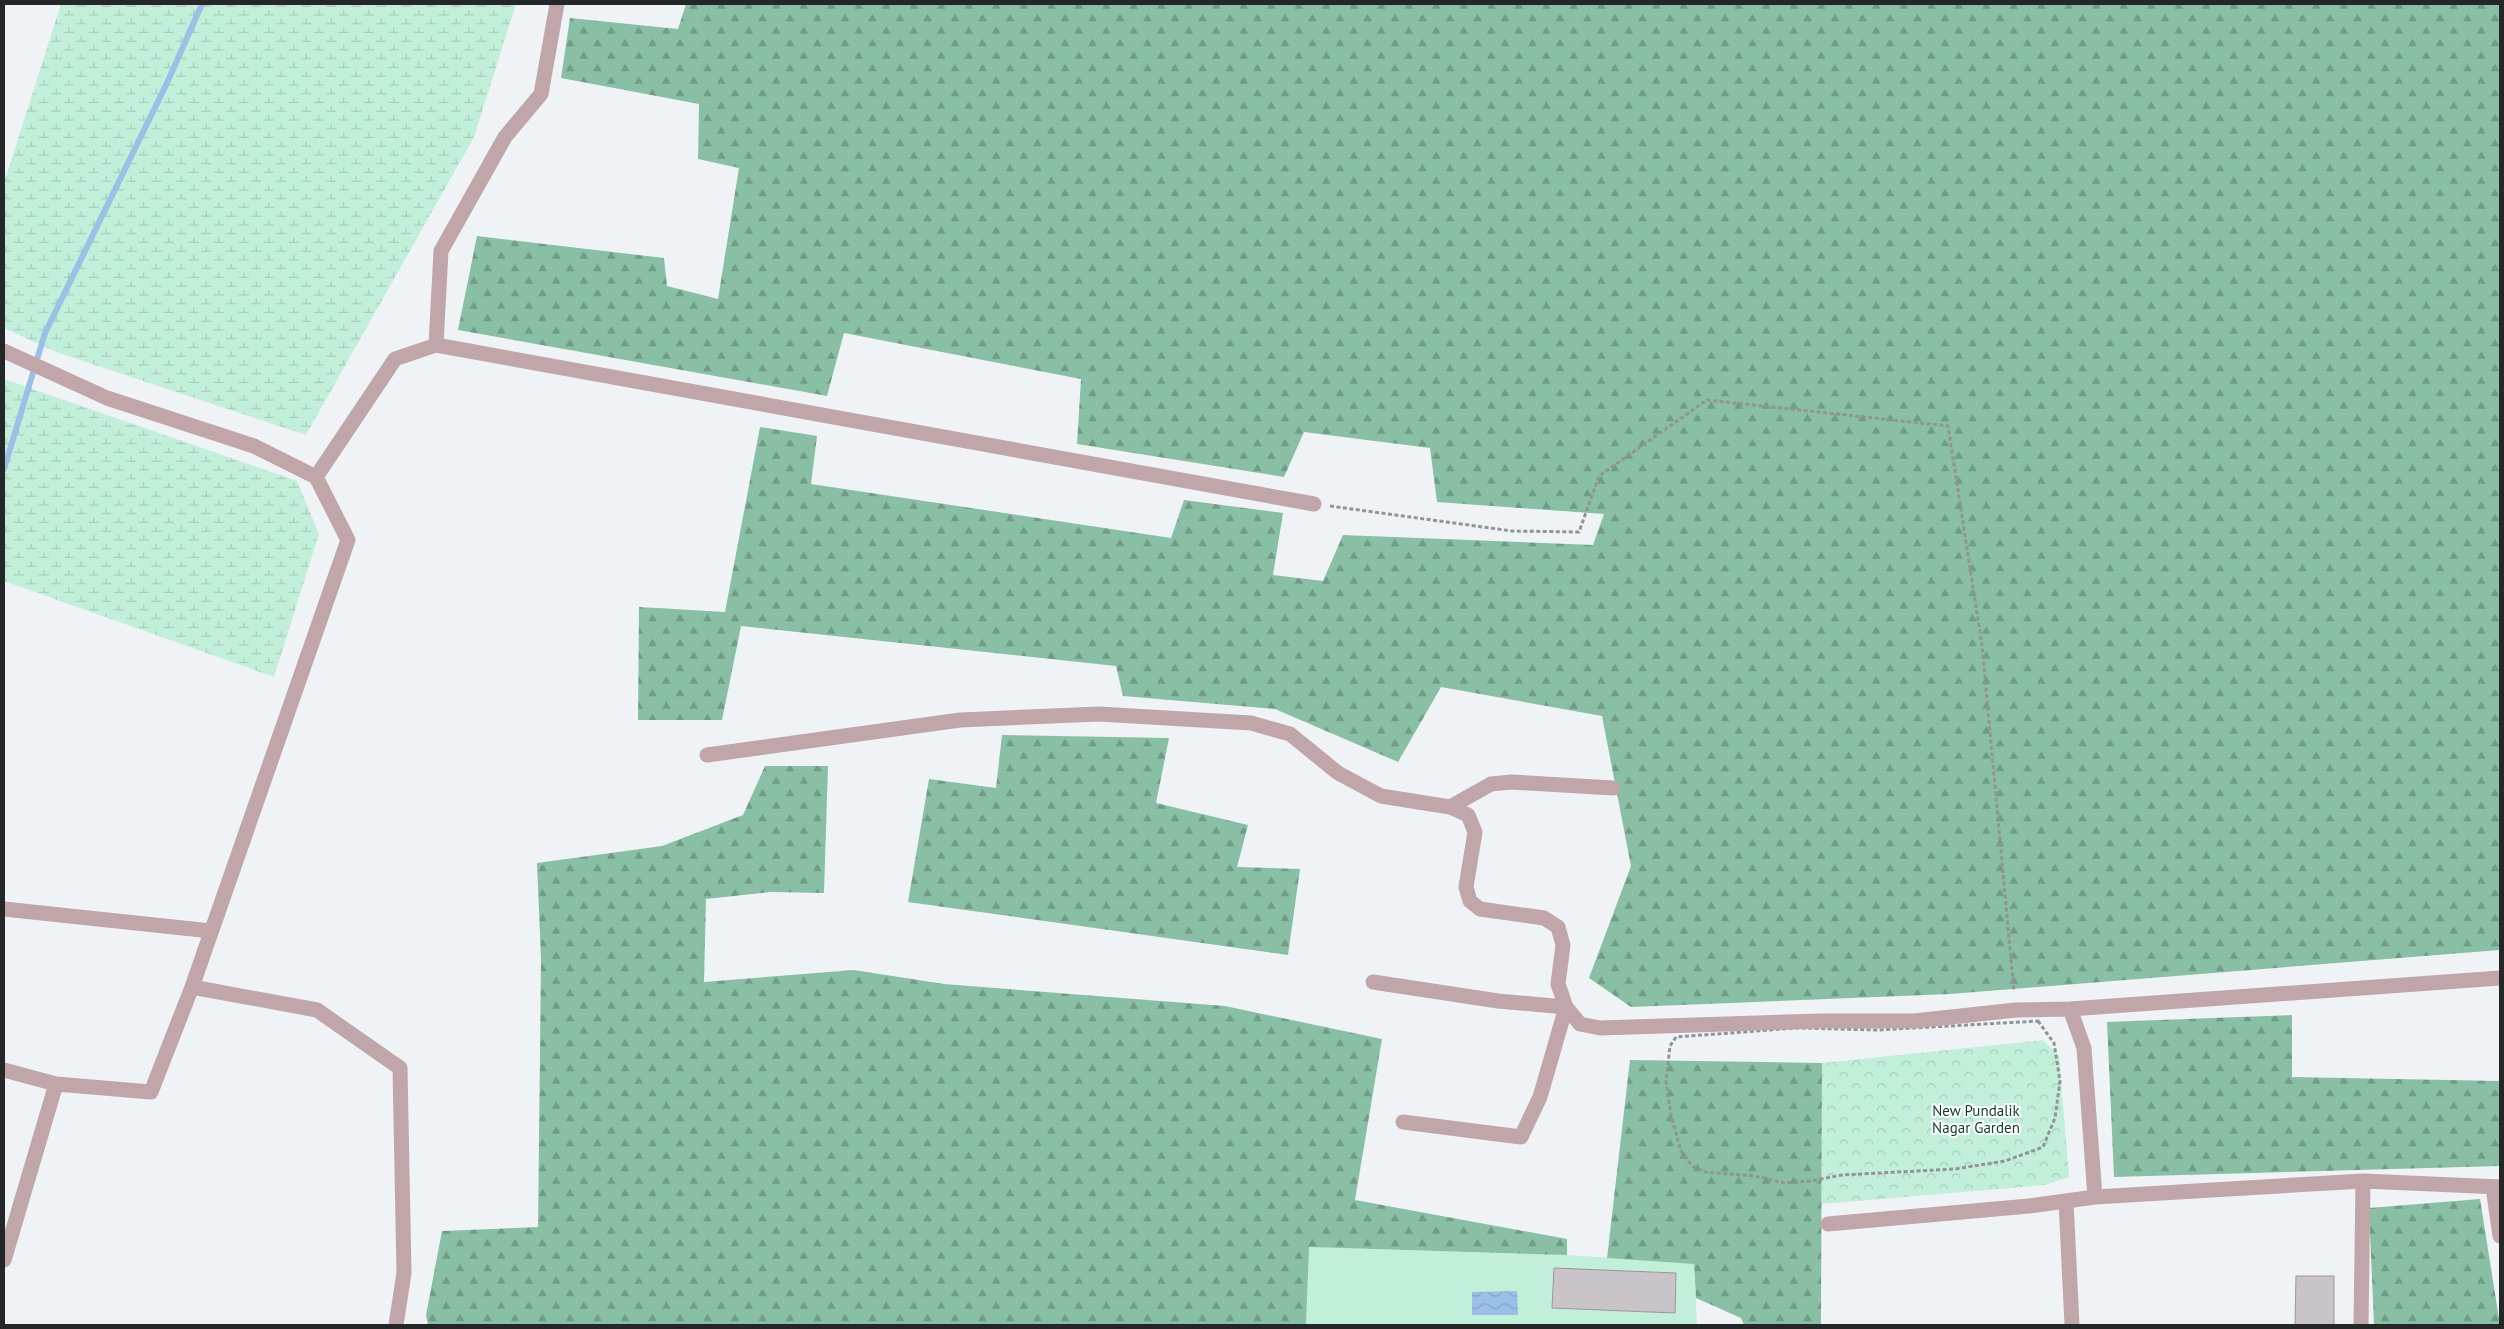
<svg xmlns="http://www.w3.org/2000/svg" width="2504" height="1329" font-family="'PT Sans',sans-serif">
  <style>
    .grass { fill: #c2efd9 }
    .forest { fill: url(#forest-firs) }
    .wetland { fill: url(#wetland-marsh) }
    .park { fill: url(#park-crowns) }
    .water { fill: url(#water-waves) }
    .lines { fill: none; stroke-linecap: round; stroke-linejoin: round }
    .stream { stroke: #9cbfe7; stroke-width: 6 }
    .building { fill: #c8c4c7; stroke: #9a9699 }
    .path { stroke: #919395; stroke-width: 3; stroke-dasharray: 4 2.5; stroke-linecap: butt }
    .street { stroke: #c0a6a8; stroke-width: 15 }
    .labels { text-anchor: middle; stroke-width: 4; stroke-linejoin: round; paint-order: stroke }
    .park-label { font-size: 15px; fill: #0e3c2b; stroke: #fff }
  </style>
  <defs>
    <pattern id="forest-firs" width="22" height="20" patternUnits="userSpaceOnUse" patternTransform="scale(1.25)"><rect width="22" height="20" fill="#89bfa5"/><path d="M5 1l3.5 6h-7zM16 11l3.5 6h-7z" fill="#709b86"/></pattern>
    <pattern id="wetland-marsh" width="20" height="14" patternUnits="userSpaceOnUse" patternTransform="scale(1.25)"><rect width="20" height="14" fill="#c2efd9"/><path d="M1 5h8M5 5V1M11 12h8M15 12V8" fill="none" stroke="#a7cdba"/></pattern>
    <pattern id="park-crowns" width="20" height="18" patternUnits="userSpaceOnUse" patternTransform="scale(1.25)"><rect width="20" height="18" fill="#c2efd9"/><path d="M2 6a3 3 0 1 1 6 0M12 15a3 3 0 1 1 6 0" fill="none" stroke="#a7cdba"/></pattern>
    <pattern id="water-waves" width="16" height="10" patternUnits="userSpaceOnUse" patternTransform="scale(1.25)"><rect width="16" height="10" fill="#9cbfe7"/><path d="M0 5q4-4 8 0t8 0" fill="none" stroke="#86a4c6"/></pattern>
  </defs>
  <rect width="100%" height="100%" fill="#f0f3f6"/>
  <path class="grass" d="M1308 1247 1567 1255 1694 1263 1697 1325H1306Z"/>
  <path class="forest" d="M686 4H2500V950L1950 994 1631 1007 1589 978 1631 866 1602 716 1441 687 1398 762 1275 709 1123 696 1116 666 741 626 722 720H638L639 607 725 612 760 427 817 436 811 484 1171 538 1184 500 1283 513 1273 575 1323 581 1343 535 1593 545 1604 514 1437 502 1430 448 1304 432 1284 477 1077 444 1081 379 844 333 827 396 458 330 477 236 664 258 667 286 718 299 739 168 698 159 699 104 561 78 570 18 678 29Z
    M1002 735 1169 738 1156 803 1248 825 1237 867 1300 869 1288 955 908 902 929 779 996 788Z
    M765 766H828L824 893 770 892 706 899 704 982 854 970 944 984 1225 1006 1382 1039 1355 1200 1567 1239V1255L1309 1247 1306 1325H428L426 1315 442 1231 538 1227 541 959 537 863 662 846 743 815Z
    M2292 1015V1077L2500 1081V1166L2114 1177 2107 1022Z
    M1630 1060 1822 1063 1821 1325H1744L1741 1318 1696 1298 1694 1264 1607 1258Z
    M2480 1199 2500 1325H2374L2369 1208Z"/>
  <path class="wetland" d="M61 4H516L474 137 306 435 56 352 4 328V183Z
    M4 379 297 481 319 534 274 677 4 581Z"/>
  <path class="park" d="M2043 1040 2059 1056 2069 1177 2045 1185 1822 1204V1063Z"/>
  <path class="water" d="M1517 1291 1518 1315H1472V1292Z"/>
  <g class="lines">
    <path class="stream" d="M4 469 45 333 166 85 202 4"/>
  </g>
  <path class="building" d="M1554 1268 1676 1273 1675 1313 1552 1308Z
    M2296 1276H2334V1325H2295Z"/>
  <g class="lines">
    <path class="path" d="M1330 506 1512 531 1579 532 1599 476 1707 400 1948 426 1982 645 2014 992
      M2038 1021 2054 1043 2060 1081 2055 1118 2043 1147 2005 1161 1955 1169 1842 1175 1811 1181 1784 1183 1755 1176 1705 1172 1692 1166 1681 1151 1671 1115 1666 1082 1670 1046 1676 1037 1797 1028 1878 1030Z"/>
    <path class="street" d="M436 345 1314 504
      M4 351 107 398 254 446 316 477
      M707 755 960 720 1099 714 1251 723 1290 734 1338 773 1381 796 1450 807 1468 815 1475 832 1466 887 1470 901 1480 909 1544 918 1558 927 1563 945 1558 984 1566 1007 1580 1024 1600 1028 1820 1021H1914L2016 1010 2070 1009 2084 1048 2095 1197 2363 1181 2361 1325
      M1450 807 1491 784 1511 782 1613 788
      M4 909 211 931
      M1373 982 1498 1001 1566 1007 1540 1097 1521 1137 1403 1122
      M192 987 317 1010 400 1068 404 1273 396 1325
      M2070 1009 2500 978
      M4 1070 56 1084 151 1092 192 987 348 540 316 477 395 359 436 345 441 251 505 137 541 94 557 4
      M2363 1181 2500 1187
      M2493 1187 2500 1236
      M2066 1201 2072 1325
      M1828 1224 2029 1206 2095 1197
      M4 1260 56 1084"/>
  </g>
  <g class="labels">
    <g class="park-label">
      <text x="1976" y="1116">New Pundalik<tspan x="1976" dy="17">Nagar Garden</tspan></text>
    </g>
  </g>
  <rect width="2504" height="1329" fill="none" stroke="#252627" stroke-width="10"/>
</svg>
